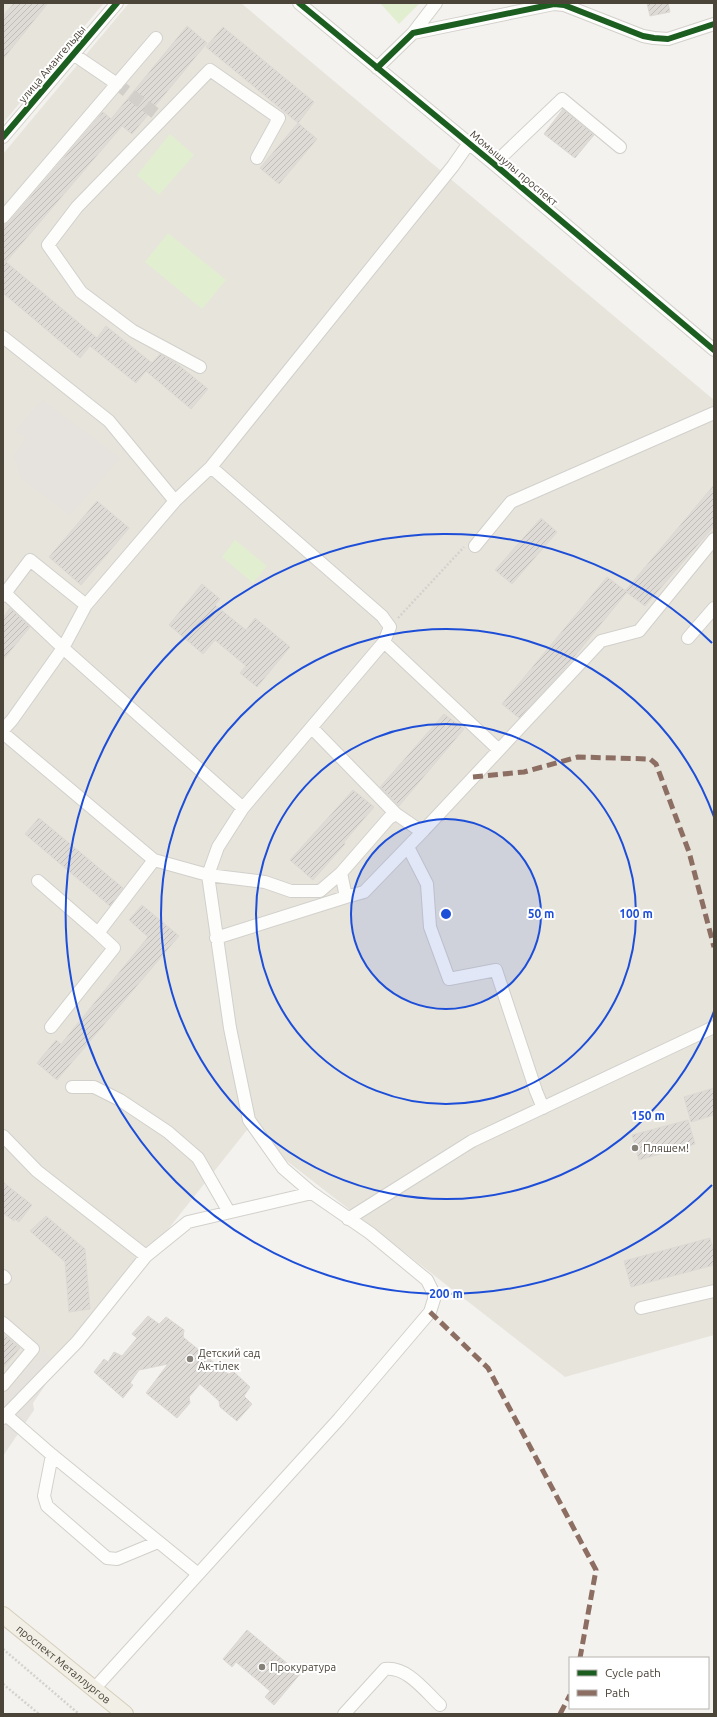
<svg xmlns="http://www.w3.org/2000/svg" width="717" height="1717" font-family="Ubuntu,sans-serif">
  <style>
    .residential { fill: #e7e4dc }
    .industrial { fill: #e6e2de }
    .park { fill: #e1eecf }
    .parking { fill: #e6e3df }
    .building { fill: url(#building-hatch); stroke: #dcd9d4 }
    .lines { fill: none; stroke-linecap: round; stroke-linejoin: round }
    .minor-tunnel { stroke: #d2cfca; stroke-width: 12; stroke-dasharray: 12 6; stroke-linecap: butt }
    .minor-casing { stroke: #d2d0cb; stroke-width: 14 }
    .major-casing { stroke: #d6cebb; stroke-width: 18 }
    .path { stroke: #d3d2cc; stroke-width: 2.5; stroke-dasharray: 2 2; stroke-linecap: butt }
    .minor { stroke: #fdfdfc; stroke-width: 12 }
    .major { stroke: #f2efe6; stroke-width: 16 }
    .quiet { stroke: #8d6e63; stroke-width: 5; stroke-dasharray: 10 5; stroke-linecap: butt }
    .cycleway-casing { stroke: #fff; stroke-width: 8 }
    .cycleway { stroke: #1b5e20; stroke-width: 6 }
    .ring { fill: none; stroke: #1d4ed8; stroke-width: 2 }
    .poi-dot { fill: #868178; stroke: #fff; stroke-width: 1.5 }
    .labels { text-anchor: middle; stroke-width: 4; stroke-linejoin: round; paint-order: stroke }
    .street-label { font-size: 11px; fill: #4b4439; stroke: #fff }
    .poi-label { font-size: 11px; fill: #4b4439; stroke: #fff; text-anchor: start }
    .centre { fill: #1d4ed8; stroke: #fff; stroke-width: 2 }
    .ring-label { font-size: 12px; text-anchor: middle; font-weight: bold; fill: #1d4ed8; stroke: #fff; stroke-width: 4; stroke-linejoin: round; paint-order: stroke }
  </style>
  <defs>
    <pattern id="building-hatch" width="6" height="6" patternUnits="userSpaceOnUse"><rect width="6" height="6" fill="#dedbd6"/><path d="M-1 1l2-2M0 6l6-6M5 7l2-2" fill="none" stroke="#c0bdb8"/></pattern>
  </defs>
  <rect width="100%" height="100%" fill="#f4f2ee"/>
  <path class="residential" d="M3 3H104L3 123Z
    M129 3H241L714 400V1335L565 1377 247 1130 3 1437V154Z"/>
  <path class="industrial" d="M42 400 120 458 70 515 21 478 14 456 26 438 15 431Z"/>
  <path class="park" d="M380 3H420L399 24Z
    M170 134 194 155 159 195 137 175Z
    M168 233 226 280 202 309 145 262Z
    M235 540 267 566 253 583 222 557Z"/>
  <path class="parking" d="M44 1350 52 1358 48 1381 33 1403 34 1410 3 1456V1398Z"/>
  <path class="building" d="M14 3H48L3 59V16Z
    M647 3H668L670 12 650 16Z
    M187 26 207 43 132 134 122 126 6 262 97 338 106 326 152 363 160 354 176 363 208 389 191 409 146 371 136 383 90 346 80 358 3 293V226L9 222 103 112 111 119Z
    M223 27 314 102 298 123 206 47Z
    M563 109 594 135 575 158 544 134Z
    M298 123 317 139 279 184 260 168Z
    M714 485V526L645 606 625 591Z
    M97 501 129 528 81 585 49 557Z
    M541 518 557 532 512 584 495 570Z
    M607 577 627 592 560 674 519 718 502 704Z
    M202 584 220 599 215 605 246 630 255 618 290 647 257 687 240 673 246 666 215 640 203 654 169 625Z
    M10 608 30 627 3 660V618Z
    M444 714 464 729 399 806 380 787Z
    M353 790 374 807 344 842 345 844 313 880 290 860Z
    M39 818 123 888 110 906 25 834Z
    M142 905 179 936 57 1080 37 1063 56 1040 61 1044 148 937 129 920Z
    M714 1088V1115L691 1122 684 1097Z
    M688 1120 695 1144 639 1160 632 1135Z
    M3 1182 32 1205 19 1222 15 1219 14 1221 3 1213Z
    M46 1216 85 1249 90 1309 69 1312 65 1262 30 1231Z
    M710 1238 714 1252V1265L631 1287 624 1261Z
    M148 1316 159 1324 166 1317 184 1330 183 1337 228 1374 234 1372 250 1387 244 1396 252 1404 237 1421 220 1407 219 1401 200 1384 189 1397 190 1403 177 1418 146 1393 168 1364 139 1370 130 1383 133 1385 123 1398 94 1372 104 1359 108 1362 114 1352 122 1356 137 1338 132 1334Z
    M3 1334 20 1348 3 1368Z
    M247 1630 300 1674 274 1705 265 1697 270 1691 236 1662 232 1667 223 1659Z"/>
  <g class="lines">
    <path class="minor-tunnel" d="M117 84 155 113"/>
    <defs>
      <path id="minor" d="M299 3 494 164 714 350
        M413 33 436 3
        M73 54 117 84
        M377 68 413 33 554 4 564 5 643 36 654 38 668 39 714 24
        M3 137 117 3
        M494 164 562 99 620 147
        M3 217 156 38
        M3 337 109 421 175 501
        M200 367 133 331 81 292 48 245 77 207 210 70 279 118 257 158
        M475 546 511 502 714 413
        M5 593 63 648 243 808
        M3 596 30 560 86 605
        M688 638 714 608
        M384 642 499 750
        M312 728 396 814
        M3 730 12 720 63 648 86 605 175 501 211 467
        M3 733 154 860 98 933 38 881
        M408 847 427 884 430 927 449 979 496 970 536 1091 543 1108
        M154 860 208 875 265 882 291 891H320L341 873
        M346 897 364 892 424 830
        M216 938 346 897 341 873 389 818 396 814 415 827 424 830 601 641 639 631 714 539
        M51 1027 114 948 98 933
        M72 1087H94L120 1100 168 1132 198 1158 229 1212
        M3 1136 37 1171 146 1256 188 1222 312 1193
        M348 1219 472 1141 714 1027
        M3 1276 5 1278
        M641 1308 714 1291
        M3 1323 33 1349 3 1385
        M6 1415 52 1455 198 1574
        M3 1418 77 1342 146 1256
        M52 1455 44 1496 47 1506 107 1558 117 1559 158 1542
        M94 1689 339 1419 430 1312 435 1296 427 1280 370 1233 312 1193 283 1168 249 1120 230 1028 208 875 218 847 243 808 384 642 390 627 382 616 211 467 453 166 469 143
        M344 1714 385 1669C407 1666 425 1691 440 1705"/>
      <g id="major">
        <path id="s1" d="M3 1615 125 1714"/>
      </g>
    </defs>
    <use href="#minor" class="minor-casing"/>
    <use href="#major" class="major-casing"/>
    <path class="path" d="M398 618 464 547
      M3 1649 79 1714
      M3 1684 39 1714"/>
    <use href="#minor" class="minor"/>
    <use href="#major" class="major"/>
    <path class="quiet" d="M473 777 524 772 578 757 650 759 656 764 689 852 714 947
      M430 1312 488 1368 596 1570 580 1658
      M560 1714 570 1695"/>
    <defs>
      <path id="cycleway" d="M299 3 494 164 714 350
        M377 68 413 33 554 4 564 5 643 36 654 38 668 39 714 24
        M3 137 117 3"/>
    </defs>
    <use href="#cycleway" class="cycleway-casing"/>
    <use href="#cycleway" class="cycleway"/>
  </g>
  <circle cx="446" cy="914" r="95" fill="#1d4ed8" fill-opacity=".12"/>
  <g class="ring">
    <circle cx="446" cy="914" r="95"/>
    <circle cx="446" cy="914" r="190"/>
    <path d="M714 1011A285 285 0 1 1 714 817"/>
    <path d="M712 1185A380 380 0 1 1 712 643"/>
  </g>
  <g class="poi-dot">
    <circle cx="635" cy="1148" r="4"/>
    <circle cx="190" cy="1359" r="4"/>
    <circle cx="262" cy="1667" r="4"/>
  </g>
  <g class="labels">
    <g class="street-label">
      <text transform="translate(52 64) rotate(-50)" y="4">улица Амангельды</text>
      <text transform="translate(514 168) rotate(40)" y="4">Момышулы проспект</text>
      <text dy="4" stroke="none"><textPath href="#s1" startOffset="78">проспект Металлургов</textPath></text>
    </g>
    <g class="poi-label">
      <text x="643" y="1152">Пляшем!</text>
      <text x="198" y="1357">Детский сад<tspan x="198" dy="13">Ак-тiлек</tspan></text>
      <text x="270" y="1671">Прокуратура</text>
    </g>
  </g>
  <circle cx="446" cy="914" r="6" class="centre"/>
  <g class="ring-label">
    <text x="541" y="918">50 m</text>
    <text x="636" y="918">100 m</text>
    <text x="648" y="1120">150 m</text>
    <text x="446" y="1298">200 m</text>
  </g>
  <rect width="717" height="1717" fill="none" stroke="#4b4439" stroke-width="8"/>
  <rect x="569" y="1657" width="140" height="52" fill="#ffffff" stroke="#b7b4b0"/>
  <rect x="577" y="1670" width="20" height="6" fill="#1b5e20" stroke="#b7b4b0"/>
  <text x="605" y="1677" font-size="12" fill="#4b4439">Cycle path</text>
  <rect x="577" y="1690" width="20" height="6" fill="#8d6e63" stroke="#b7b4b0"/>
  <text x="605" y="1697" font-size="12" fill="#4b4439">Path</text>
</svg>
